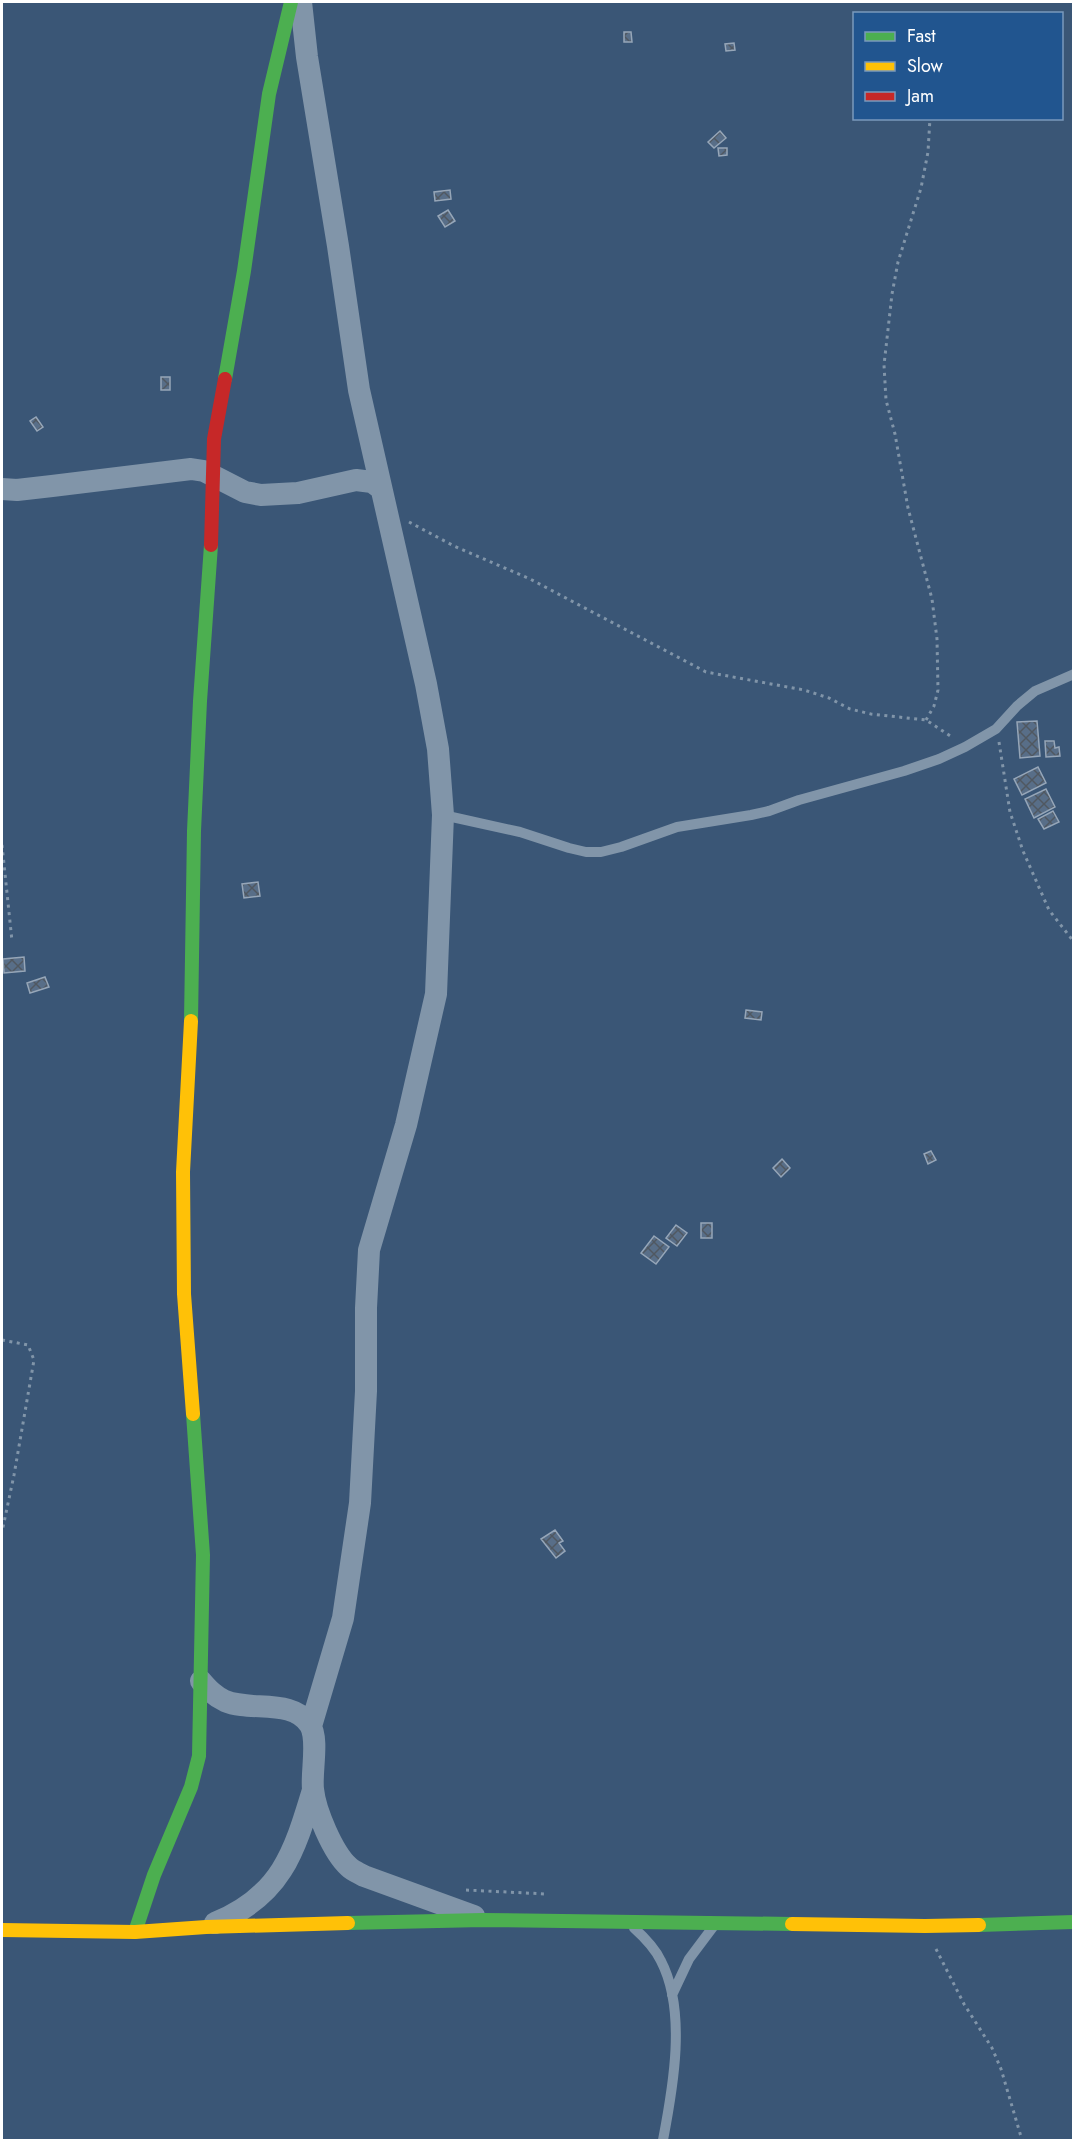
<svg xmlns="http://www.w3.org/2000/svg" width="1075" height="2142" font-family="Jost,sans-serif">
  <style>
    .building { fill: url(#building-cross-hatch); stroke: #96a6b8; stroke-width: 1.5 }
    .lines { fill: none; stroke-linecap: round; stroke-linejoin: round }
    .path { stroke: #8195a9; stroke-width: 3; stroke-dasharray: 3 4.5; stroke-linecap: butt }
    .lane { stroke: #8195a9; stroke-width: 10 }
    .street { stroke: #8195a9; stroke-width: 22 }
    .fast { stroke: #4caf50; stroke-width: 14 }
    .slow { stroke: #ffc107; stroke-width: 14 }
    .jam { stroke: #c62828; stroke-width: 14 }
  </style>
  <defs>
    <pattern id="building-cross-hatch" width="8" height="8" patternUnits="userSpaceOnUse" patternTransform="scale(1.5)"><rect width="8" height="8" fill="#586e88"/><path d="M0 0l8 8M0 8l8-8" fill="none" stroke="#505861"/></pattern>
  </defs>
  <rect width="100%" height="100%" fill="#3a5676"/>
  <path class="building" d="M624 32H631L632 42H624Z
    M734 43 735 50 726 51 725 44Z
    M720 131 726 138 714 148 708 142Z
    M718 148H727V155L719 156Z
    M450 190 451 199 435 201 434 192Z
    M448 210 455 221 445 227 438 216Z
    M161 377H170V390H161Z
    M36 417 43 427 37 431 30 421Z
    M1037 721 1040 756 1020 758 1017 722Z
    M1045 741H1054L1055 748 1059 747 1060 756 1046 757Z
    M1038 767 1046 783 1022 795 1014 779Z
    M1046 789 1055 807 1034 818 1025 799Z
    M1053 811 1059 822 1044 829 1038 819Z
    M258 882 260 896 244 898 242 884Z
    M24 957 25 971 4 973 3 959Z
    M45 977 49 987 30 993 27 983Z
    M746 1010 762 1012 761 1020 745 1018Z
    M931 1151 936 1160 928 1164 924 1154Z
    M782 1159 790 1168 781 1177 773 1168Z
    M701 1223H712V1238H701Z
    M676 1225 687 1233 677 1246 666 1238Z
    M654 1236 669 1247 656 1264 641 1253Z
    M555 1530 563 1541 559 1543 565 1551 556 1558 541 1539Z"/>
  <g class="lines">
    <path class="path" d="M409 522 454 546 530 579 706 672 804 690 829 698 850 709 871 714 926 720 952 737
      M926 720 934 706 938 690 937 639 932 599 908 508 895 434 886 400 884 365 892 294 898 262 921 188 928 152 930 118
      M999 742 1010 812 1023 851 1049 910 1074 942
      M2 845 12 941
      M2 1340 28 1345 34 1360 14 1475 2 1532
      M466 1890 546 1894
      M936 1949 964 2004 992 2048 1001 2069 1022 2140"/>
    <path class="lane" d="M443 815 520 832 569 848 586 852H601L621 847 677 827 751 815 769 811 799 800 904 771 939 759 965 747 996 729 1017 706 1035 691 1074 674
      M634 1928C644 1937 655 1948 661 1961 687 2011 673 2088 663 2140
      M672 1995 689 1959 713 1927"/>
    <path class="street" d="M301 2 307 57 338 246 359 390 426 684 438 749 443 815 436 994 406 1125 369 1250 366 1308V1391L360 1503 343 1618 311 1726
      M2 489 17 490 52 486 191 469 204 471 245 492 261 495 298 493 356 480 372 482 380 488
      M201 1681C208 1689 214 1696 225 1701 251 1712 293 1698 310 1725 319 1739 311 1772 313 1789 315 1810 333 1853 349 1867 353 1871 359 1873 364 1876L474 1916
      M215 1923C281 1896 294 1853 313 1790"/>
    <path class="fast" d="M225 379 244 271 269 94 291 2
      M191 1021 194 831 200 701 211 545
      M348 1923 483 1920 792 1924
      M979 1925 1074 1922
      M135 1932 154 1875 191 1787 199 1756 203 1555 193 1414"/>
    <path class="slow" d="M191 1021 183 1172 184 1294 193 1414
      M792 1924 925 1926 979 1925
      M2 1930 135 1932 206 1927 348 1923"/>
    <path class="jam" d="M211 545 214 439 225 379"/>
  </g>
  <rect width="1075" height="2142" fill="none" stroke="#ffffff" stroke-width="6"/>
  <rect x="853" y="12" width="210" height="108" fill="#21558f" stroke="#7a99bc" stroke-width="1.5"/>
  <rect x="865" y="32" width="30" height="9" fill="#4caf50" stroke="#7a99bc" stroke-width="1.5"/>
  <text x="907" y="42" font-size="18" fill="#ffffff">Fast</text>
  <rect x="865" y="62" width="30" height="9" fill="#ffc107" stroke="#7a99bc" stroke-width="1.5"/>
  <text x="907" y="72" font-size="18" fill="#ffffff">Slow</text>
  <rect x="865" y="92" width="30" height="9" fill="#c62828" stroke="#7a99bc" stroke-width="1.5"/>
  <text x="907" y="102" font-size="18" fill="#ffffff">Jam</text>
</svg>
